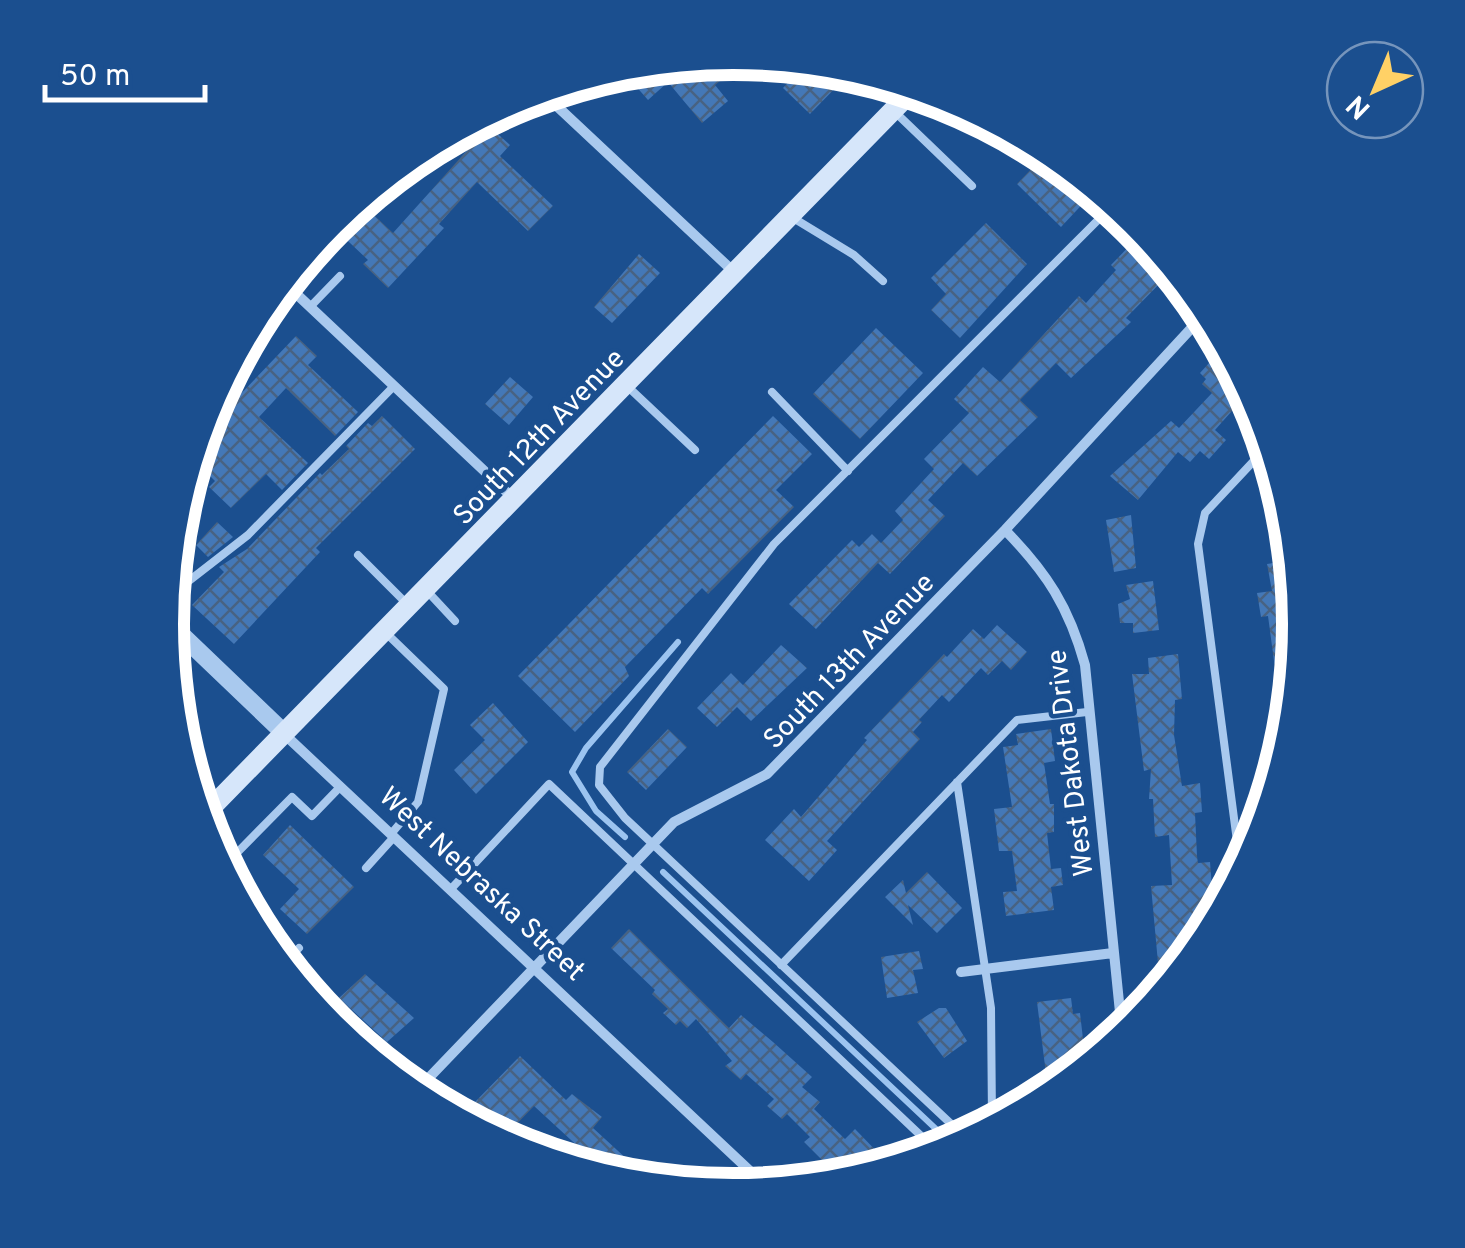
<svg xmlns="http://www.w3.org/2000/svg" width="1465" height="1248" font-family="Overpass,sans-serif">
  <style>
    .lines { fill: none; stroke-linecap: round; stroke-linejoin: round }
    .stream { stroke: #9cc4f0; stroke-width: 6 }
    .building { fill: url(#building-cross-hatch) }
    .service { stroke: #a9c9ee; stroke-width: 8 }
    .minor { stroke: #a9c9ee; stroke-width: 10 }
    .tertiary { stroke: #a9c9ee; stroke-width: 18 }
    .secondary { stroke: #d6e6fa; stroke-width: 20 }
    .labels { text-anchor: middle; stroke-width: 9; stroke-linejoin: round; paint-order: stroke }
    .street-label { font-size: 28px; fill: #fff; stroke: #1b4f8f }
    .rim { fill: none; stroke: #fff; stroke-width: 12 }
  </style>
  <defs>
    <pattern id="building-cross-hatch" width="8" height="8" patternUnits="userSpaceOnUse" patternTransform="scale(2.5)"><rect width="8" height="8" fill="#4478b7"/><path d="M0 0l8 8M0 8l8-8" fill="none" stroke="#486282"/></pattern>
  </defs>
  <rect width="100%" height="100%" fill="#1b4f8f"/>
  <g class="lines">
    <path class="stream" d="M625 837 596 811 572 772 586 748 678 642
      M663 872 953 1145"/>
  </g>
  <path class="building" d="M719 60 730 73 715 85 728 101 702 123 668 82 648 100 634 84 644 75Z
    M799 71 843 80 810 114 783 88Z
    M489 126 510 145 500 156 553 206 528 231 477 182 439 224 444 228 388 288 363 264 368 260 331 225 362 204 393 233Z
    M1037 163 1058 183 1064 177 1091 195 1061 227 1017 184Z
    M986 223 1027 264 960 338 931 310 946 294 931 278Z
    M1138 237 1168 275 1126 318 1131 322 1071 378 1056 363 1020 400 1038 417 977 476 963 463 928 500 945 516 890 574 878 563 816 629 789 604 852 540 859 547 872 534 881 543 903 520 895 511 934 469 924 459 969 413 954 399 983 367 1000 382 1079 296 1086 303 1116 270 1111 265Z
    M639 254 660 273 612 323 594 307Z
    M876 328 923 373 860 439 813 394Z
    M296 336 317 356 308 365 358 412 335 436 286 388 259 417 308 463 282 490 266 474 231 508 209 487 215 481 198 464 209 407 223 387 236 399Z
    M1219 352 1247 394 1215 430 1226 440 1209 459 1200 451 1190 462 1178 452 1138 500 1110 476 1171 421 1179 428 1212 393 1202 384 1206 379 1200 373Z
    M510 377 533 397 509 425 485 404Z
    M382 416 415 449 316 548 320 552 234 644 192 605 224 572 219 567 247 549 320 473 322 475 349 449 346 446 368 423 372 426Z
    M773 416 812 454 776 490 794 507 708 594 702 588 625 667 629 676 575 732 518 676Z
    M1131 515 1136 568 1114 572 1106 520Z
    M217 522 233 537 208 557 196 545Z
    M1286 561 1297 612 1291 613 1295 643 1280 706 1268 616 1261 617 1257 593 1272 591 1267 564Z
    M1153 581 1159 630 1133 633V623H1120L1118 604 1130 599 1126 585Z
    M997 625 1027 652 1011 670 1002 661 988 675 981 668 949 702 942 695 919 720 922 722 913 732 920 739 827 841 837 850 809 881 765 840 794 809 801 817 867 740 864 738 944 654 947 657 973 629 984 639Z
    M781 645 807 668 751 721 737 707 717 727 697 708 731 673 743 685Z
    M1178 654 1182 699 1175 700 1174 735 1182 786 1200 783 1202 812 1195 813 1197 856 1198 863 1210 862 1213 900H1204L1205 917 1160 985 1151 886 1172 885 1169 835 1155 837 1153 799H1149L1151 769 1144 771 1132 674H1149L1148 658Z
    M493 703 528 742 476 794 454 770 485 740 470 725Z
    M668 729 687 747 646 790 627 772Z
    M1051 729 1055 761 1044 763 1050 804H1054V832L1047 833 1051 869 1061 868 1063 885 1051 887 1054 910 1006 916 1003 892 1017 891 1012 851H999L994 809 1012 807 1003 747 1018 745 1016 734Z
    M290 825 354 887 307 934 280 909 299 889 263 855Z
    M927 872 962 908 937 933 908 905 913 925 885 897 903 880 906 893Z
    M629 929 729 1028 741 1015 773 1042 812 1077 802 1087 820 1102 814 1109 845 1139 855 1129 885 1160 833 1171 804 1142 810 1137 787 1114 782 1119 767 1106 774 1099 746 1074 741 1080 725 1066 732 1061 696 1019 687 1028 680 1021 676 1025 663 1013 668 1009 652 994 655 990 611 948Z
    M919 951 923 969 913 970 918 993 887 998 881 957Z
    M365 974 414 1018 387 1042 339 998Z
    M1071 998 1073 1014 1080 1013 1085 1056 1047 1082 1037 1002Z
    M939 1008H946L967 1041 944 1058 917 1022Z
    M520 1056 566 1100 572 1094 602 1117 593 1128 641 1172 596 1163 534 1106 507 1134 475 1102Z"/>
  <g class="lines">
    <path class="service" d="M896 113 972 186
      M790 216 854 255 883 281
      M310 307 340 276
      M626 385 695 450
      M772 392 848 471
      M358 555 408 605
      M428 592 455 621
      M172 594 248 535 394 386
      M385 632 444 689 418 802 391 834
      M957 782 991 1008 992 1119
      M1240 864 1198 544 1205 513 1264 450
      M225 865 292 797 312 816 340 787
      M366 868 394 837
      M450 890 549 784 936 1150
      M288 959 299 948
      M781 965 1017 720 1087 712
      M965 1137 625 818 599 785 600 767 774 544 1110 208"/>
    <path class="minor" d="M545 95 735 273
      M289 287 514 499
      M1005 530C1047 573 1069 607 1085 665L1122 1032
      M283 733 764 1184
      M961 972 1113 953
      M422 1085 674 822 767 774 1005 530 1198 321"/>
    <path class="tertiary" d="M167 621 283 732"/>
    <path class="secondary" d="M204 815 910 93"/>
  </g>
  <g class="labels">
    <g class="street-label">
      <text transform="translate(538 436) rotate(-46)" y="10">South 12th Avenue</text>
      <text transform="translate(848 660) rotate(-46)" y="10">South 13th Avenue</text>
      <text transform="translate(1069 763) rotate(-97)" y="10">West Dakota Drive</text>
      <text transform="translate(483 883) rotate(43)" y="10">West Nebraska Street</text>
    </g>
  </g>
  <path d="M0 0H1465V1248H0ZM184 624a549 549 0 1 1 1098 0a549 549 0 1 1-1098 0Z" fill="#1b4f8f" fill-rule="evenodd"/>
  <path class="rim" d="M184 624a549 549 0 1 1 1098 0a549 549 0 1 1-1098 0Z"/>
  <g transform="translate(1375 90) rotate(224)"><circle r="48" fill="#1b4f8f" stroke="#7695bc" stroke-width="2.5"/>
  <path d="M0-8L18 38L0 25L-18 38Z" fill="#ffd166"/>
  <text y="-15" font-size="28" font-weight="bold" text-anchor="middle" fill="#ffffff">N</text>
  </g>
  <path d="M45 85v15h160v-15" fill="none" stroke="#ffffff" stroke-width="5"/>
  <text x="60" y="85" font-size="30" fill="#ffffff" stroke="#1b4f8f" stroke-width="8" paint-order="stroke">50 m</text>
</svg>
